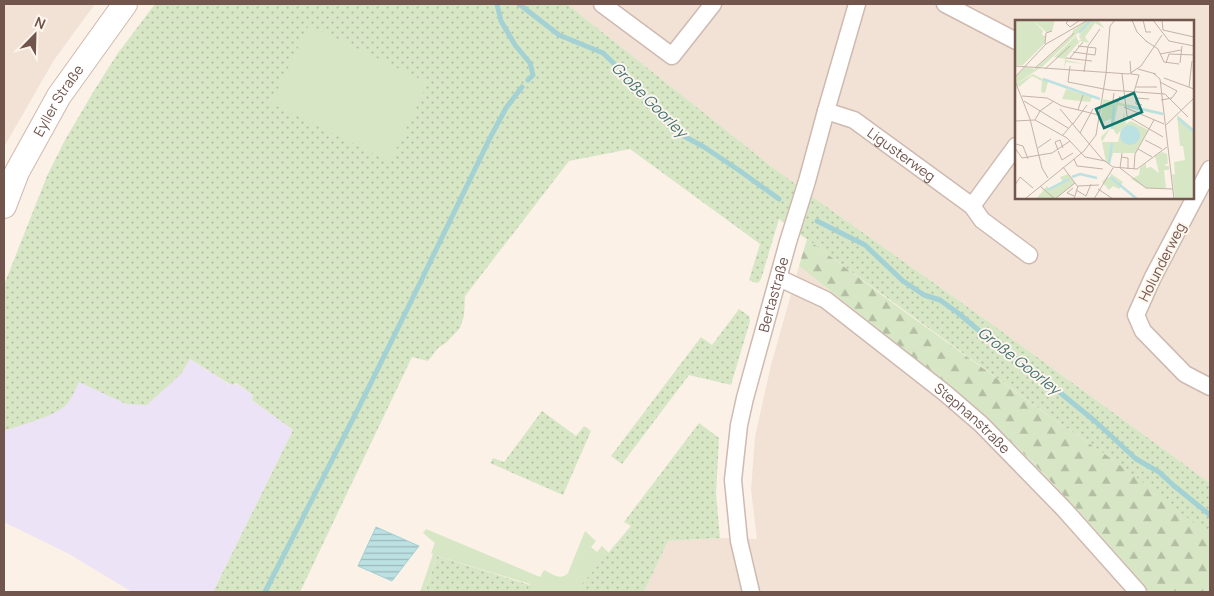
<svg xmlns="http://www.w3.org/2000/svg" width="1214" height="596" font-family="Manrope,sans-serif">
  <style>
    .residential { fill: #f2e2d5; fill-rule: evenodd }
    .education { fill: #ede3f7 }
    .grass { fill: url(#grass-dots) }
    .forest { fill: url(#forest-firs) }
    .pitch { fill: #d7e7c5 }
    .water { fill: url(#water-rules); stroke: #a3d1d4 }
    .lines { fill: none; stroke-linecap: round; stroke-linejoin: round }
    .stream { stroke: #a3d1d4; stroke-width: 5 }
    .street-casing { stroke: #cebab0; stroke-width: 19 }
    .secondary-casing { stroke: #d0b9ad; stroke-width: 26 }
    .street { stroke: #fff; stroke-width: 16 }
    .secondary { stroke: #fff; stroke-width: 24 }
    .labels { text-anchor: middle; stroke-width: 4; stroke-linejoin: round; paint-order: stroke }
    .street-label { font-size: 14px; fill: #72564d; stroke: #fef5ec }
    .water-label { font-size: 15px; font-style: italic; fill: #427376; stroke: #fef5ec }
    .inset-river { fill: none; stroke: #bce1e3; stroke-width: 2.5 }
    .inset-road { fill: none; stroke: #c4b3a9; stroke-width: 1 }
    .view { fill: #0f766e; fill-opacity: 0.15; stroke: #0f766e; stroke-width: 2.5 }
    .inset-edge { fill: none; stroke: #72564d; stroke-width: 2.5 }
  </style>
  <defs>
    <pattern id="grass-dots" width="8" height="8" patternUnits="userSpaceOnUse" patternTransform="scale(1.25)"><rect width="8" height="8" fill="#d7e7c5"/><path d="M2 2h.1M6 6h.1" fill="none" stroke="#b3bea2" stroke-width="1.8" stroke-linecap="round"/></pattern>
    <pattern id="forest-firs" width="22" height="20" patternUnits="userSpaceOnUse" patternTransform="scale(1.25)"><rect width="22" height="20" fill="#d7e7c5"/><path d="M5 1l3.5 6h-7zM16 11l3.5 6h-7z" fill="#b3bea2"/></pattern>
    <pattern id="water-rules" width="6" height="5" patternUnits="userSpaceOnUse" patternTransform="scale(1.25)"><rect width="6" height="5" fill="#bce1e3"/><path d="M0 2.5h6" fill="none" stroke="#9db9ba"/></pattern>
  </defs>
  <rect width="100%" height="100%" fill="#fbf1e6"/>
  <path class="residential" d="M4 4H95L54 60 4 147Z
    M567 4H1210V483L989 322 817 200 767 163ZM1016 21H1193V198H1016Z
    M799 266 953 389 999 431 1068 499 1150 592H644L668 541 720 538 757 539 751 490 755 437 771 365Z"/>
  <path class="education" d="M190 359 230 385 235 383 253 395 252 400 293 430 213 592H132L69 554 4 522V431L47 416 64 407 70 400 79 381 126 404 181 374Z"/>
  <path class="grass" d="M155 4H567L767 163 817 200 989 322 1210 483V537L1109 457 1059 423 779 219 761 279 758 283 753 282 749 280 760 244 630 149 569 161 465 296 464 316 460 328 446 343 438 348 428 361 412 357 300 592H213L293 430 252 400 253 395 236 383 231 385 190 359 181 374 147 405 126 404 79 382C75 390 72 399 66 405 54 417 20 425 4 431V285L47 176 65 140 95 89 118 53Z
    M739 309 749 316 750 321 731 385 689 375 622 464 611 456 701 337 712 345Z
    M542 411 576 436 584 426 591 431 563 495 490 463 493 458 504 462Z
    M699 423 719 438 716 493 720 538 668 541 644 592H578L580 586 631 526 624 522Z
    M437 556 530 585 527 592H425Z"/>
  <path class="forest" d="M807 239 894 304 1059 423 1109 457 1152 489 1210 536V592H1150C1101 536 1053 480 998 429 934 371 865 319 799 266Z"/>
  <path class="pitch" d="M309 25 428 83 390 162 271 103Z
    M426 529 540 577 544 570C552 574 561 581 568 573L585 531 596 541 591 547 597 552 602 546 609 553 580 586 578 592H527L530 584 437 556 425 592H420L433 554 431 553 435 543 423 533Z"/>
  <path class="water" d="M376 527 419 546 392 581 358 566Z"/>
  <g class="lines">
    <path class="stream" d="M497 4 501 21 515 45 530 63 533 75 528 80
      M519 4 559 35 603 53 626 75 653 107 682 135 704 147 740 171 779 199
      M817 221 865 245 903 281 924 295 940 300 958 313 994 343 1047 382 1096 422 1136 459 1159 472 1173 485 1210 515
      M265 592 361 403 420 283 490 138 506 108 522 87"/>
    <defs>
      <g id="street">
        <path d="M602 4 672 56 713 4"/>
        <path d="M945 4 1016 41"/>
        <path id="s1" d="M826 111 854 120 972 206 982 220 1029 255"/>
        <path d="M1210 169 1153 277 1136 315 1143 331 1185 374 1210 387"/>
        <path d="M972 206 1016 146"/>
        <path id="s2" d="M779 278 826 300 945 393 981 424 1063 508 1138 592"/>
        <path id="s3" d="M751 592 739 541 733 480 739 425 745 398 788 242 807 181 826 111 857 4"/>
      </g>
      <g id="secondary">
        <path id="s4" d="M4 206 17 172 59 96 125 4"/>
      </g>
    </defs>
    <use href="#street" class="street-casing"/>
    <use href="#secondary" class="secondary-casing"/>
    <use href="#street" class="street"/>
    <use href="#secondary" class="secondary"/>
  </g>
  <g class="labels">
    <g class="street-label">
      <text dy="5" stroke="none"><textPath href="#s4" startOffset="119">Eyller Straße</textPath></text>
      <text dy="5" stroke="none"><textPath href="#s1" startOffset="88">Ligusterweg</textPath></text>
      <text transform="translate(1162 262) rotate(-63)" y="5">Holunderweg</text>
      <text dy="5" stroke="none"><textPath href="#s3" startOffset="304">Bertastraße</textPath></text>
      <text dy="5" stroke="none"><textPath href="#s2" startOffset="240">Stephanstraße</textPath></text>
    </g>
    <g class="water-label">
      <text transform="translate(649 100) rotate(45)" y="5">Große Goorley</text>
      <text transform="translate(1019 361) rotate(38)" y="5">Große Goorley</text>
    </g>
  </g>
  <g transform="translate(1015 20)">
    <rect width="179" height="179" fill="#fbf1e6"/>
    <path d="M0 0H18L28 11 27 15 31 16 30 23 8 45H0ZM77 0H83L90 9 80 3 70 17 74 23 65 21 51 37V40L69 44 51 42 49 50 50 39 39 37 61 16 63 21 66 20 64 16ZM18 54 33 62 30 73 26 72 27 61 17 56 4 67 1 64ZM51 69 77 77 75 82 47 79ZM88 79 146 92 147 95 103 85 99 104 107 102 109 93 111 103 102 115 96 106V99L85 103ZM95 153 108 162 104 169 98 166 94 170 87 162 92 157 97 159ZM53 154 60 163 40 179H21L32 166 34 169 48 162 45 157Z" fill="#d7e7c5"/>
    <path d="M18 0H40L37 11 31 12ZM73 0H77L65 14 64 12 28 46 1 64 0 57 10 47 20 49 57 15 58 10ZM147 132 152 134 153 143 149 146H154V150H149L151 168H131L116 159 124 155 125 148 131 143V148L136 147 144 153 140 136Z" fill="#d7e7c5"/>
    <path d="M162 95 179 109V179H160L157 155 160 154 159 142 170 140 168 126H165ZM116 101 133 110 120 133H98L95 144 91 142 86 117 96 107 87 122H103L107 106Z" fill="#d7e7c5"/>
    <path d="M105 115a10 10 0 1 1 20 0a10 10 0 1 1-20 0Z" fill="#bce1e3"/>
    <path class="inset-river" d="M64 13 76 0M28 59 85 79M113 86 148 94M163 98 179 112M97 109 99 85M94 143 97 123M57 157 65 154 82 158M95 157 122 179M32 170 54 159"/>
    <path class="inset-road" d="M54 0 51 3 55 7 65 0M117 0 122 12 132 22M128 0 131 12H136M138 0 154 21 179 26M147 0 148 10 179 17M131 21 143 29 149 42 164 44M30 24 31 13 37 11M58 32 80 35 81 28 63 26M145 34 166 30M51 38 77 41M55 38 68 22M115 41 116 54 124 55 119 72M151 43 154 34 179 35M165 43 167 26M0 46 114 54 126 46 147 15M55 46 53 62 94 70 150 74 173 97M20 48 59 13M30 49 55 26M123 49 141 54M69 52 73 26 85 9M138 53 145 59 159 179M91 54 95 6 100 0M107 54 112 96 148 117M0 57 31 24 73 0M149 58 179 69M0 61 15 99 27 148 33 158M145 62 162 71 157 78 146 80M121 67H142M174 67 177 41M99 73 98 81 103 82 105 76M7 76 32 78 47 86 84 95M9 81 53 108M127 85 121 84V78L134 79M109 87 149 104M45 89 87 139 98 147M63 90 68 75M0 100V128L7 138 37 133 55 121M20 100 25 91 39 81M0 101 20 100 52 118 70 137 90 141M58 104 72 85M151 105 179 78M65 113 78 89M48 115 58 103M130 120 147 129M1 124 8 126 13 139M23 128 36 119M123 129 137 137M43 130 40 122 45 120 48 128M43 131 47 140 58 133M106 137 113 138V149M59 139 62 146 88 149M48 147 63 167M98 147 122 149 152 127M105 148 131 168 158 169M105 148 107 133M119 149 120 134 139 100M0 165 5 157 18 168M25 166 40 179M58 168 52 173 59 176M83 169 98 179M61 170 71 176 76 164M11 178 69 131 81 115 91 54M40 179 60 163M59 179 63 166 84 165M79 179 98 148"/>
    <path class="view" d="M119 73 127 92 89 108 81 89Z"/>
    <rect width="179" height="179" class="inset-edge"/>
  </g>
  <rect width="1214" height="596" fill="none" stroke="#72564d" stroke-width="10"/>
  <g transform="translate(35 35) rotate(23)" stroke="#fef5ec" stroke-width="4" paint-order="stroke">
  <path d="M0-4L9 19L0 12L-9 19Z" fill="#72564d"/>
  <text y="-8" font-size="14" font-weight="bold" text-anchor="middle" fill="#72564d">N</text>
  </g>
</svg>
